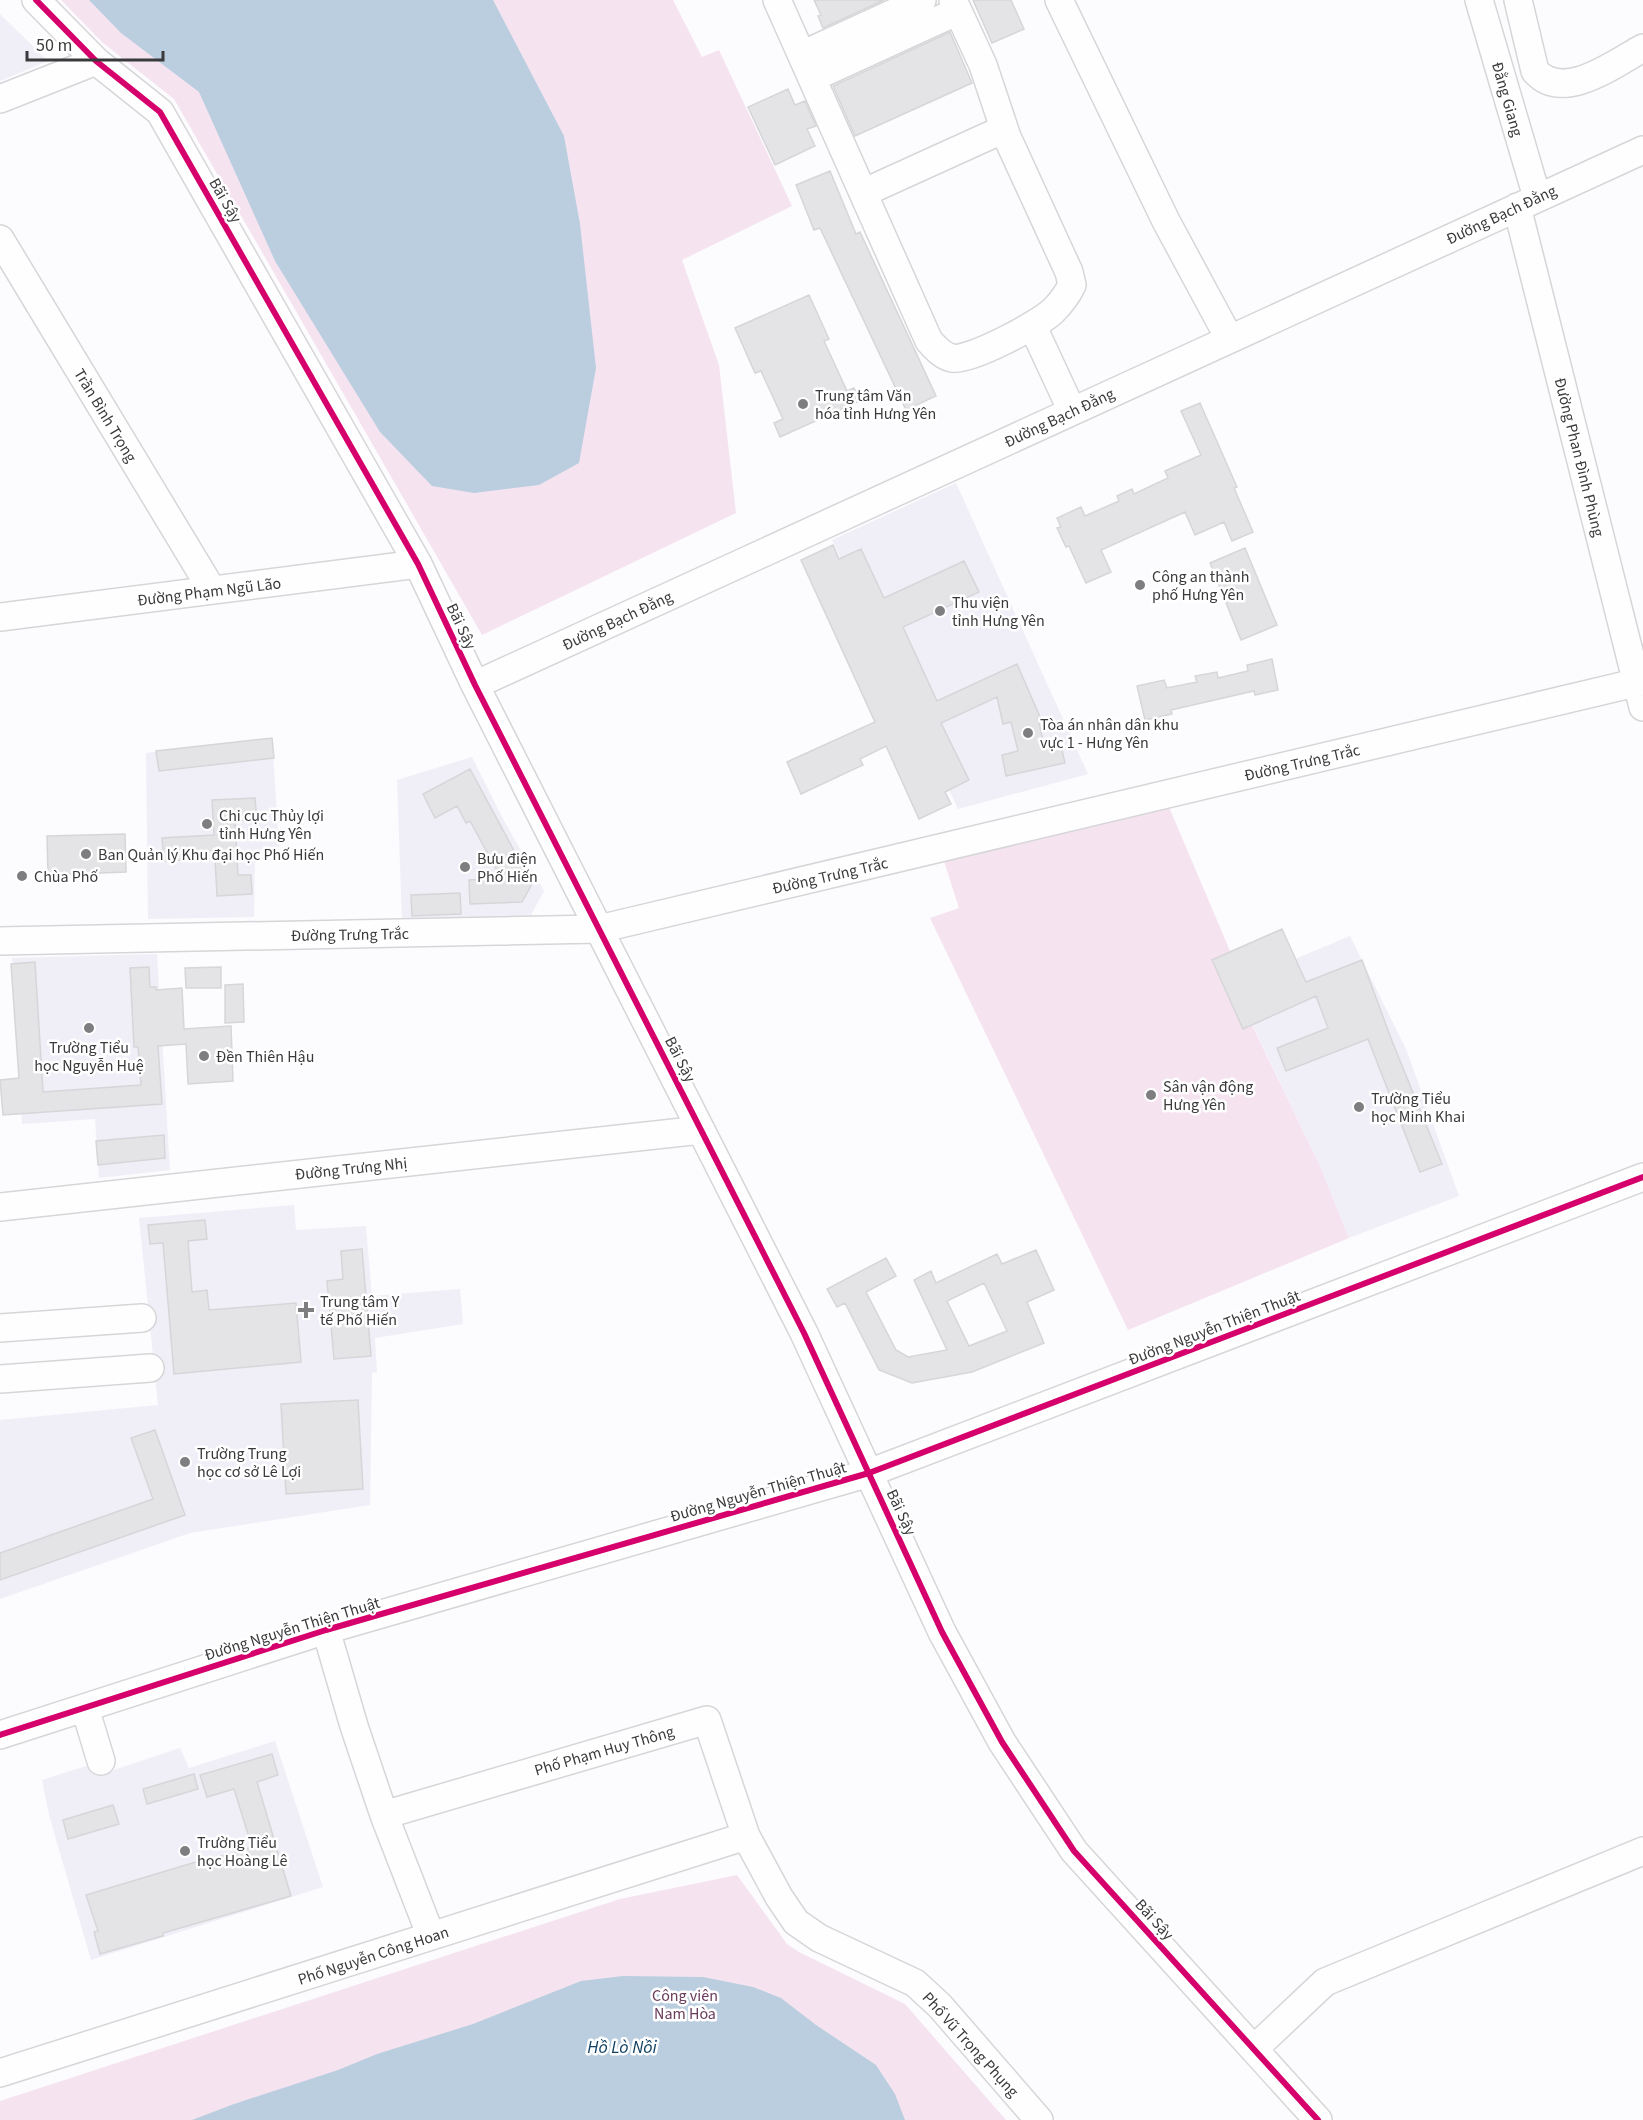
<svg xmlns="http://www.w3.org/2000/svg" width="1643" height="2120" font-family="'Source Sans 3',sans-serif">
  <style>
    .built { fill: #f0eff8 }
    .green { fill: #f5e4f0 }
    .water { fill: #bacee0 }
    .building { fill: #e4e4e7; stroke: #d6d6d9; stroke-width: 1.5; fill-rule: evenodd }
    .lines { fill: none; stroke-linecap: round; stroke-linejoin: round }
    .minor-casing { stroke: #d6d6d9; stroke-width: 30 }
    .minor { stroke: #fffeff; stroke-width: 27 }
    .cycleway-casing { stroke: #fff; stroke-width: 10 }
    .cycleway { stroke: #d6006c; stroke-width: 6 }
    .poi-dot { fill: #7e7e81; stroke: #fff; stroke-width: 2 }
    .labels { text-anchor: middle; stroke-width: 5; stroke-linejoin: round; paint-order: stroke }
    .street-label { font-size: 16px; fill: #3a3a3d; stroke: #fff }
    .poi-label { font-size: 16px; fill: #3a3a3d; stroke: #fff; text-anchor: start }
    .park-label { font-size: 16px; fill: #693c5c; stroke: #fff }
    .water-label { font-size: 18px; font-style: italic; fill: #114264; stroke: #fff }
  </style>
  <rect width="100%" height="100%" fill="#fcfbfe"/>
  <path class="built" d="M0 14 48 61 0 81Z
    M956 483 1088 774 958 809 832 540Z
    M272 738 279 847 255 850 254 917 148 919 146 753Z
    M472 757 503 819 544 891 530 917 402 921 397 780Z
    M1350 936 1406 1049 1459 1196 1349 1238 1320 1166 1252 1024 1295 959Z
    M157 954 170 1170 99 1178 95 1119 22 1124 12 958Z
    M294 1205 296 1230 366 1226 372 1296 460 1289 463 1324 375 1338 377 1372 372 1373 370 1505 190 1533 0 1599V1420L158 1405 139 1218Z
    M275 1741 323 1887 91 1960 49 1815 42 1780 105 1760 111 1771 180 1748 189 1768Z"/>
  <path class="green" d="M61 0H673L702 57 719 50 792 206 682 260 719 365 736 513 482 635 174 99 103 43Z
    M1169 807 1230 951 1282 929 1313 998 1252 1025 1320 1166 1349 1238 1128 1330 930 918 959 908 943 858Z
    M737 1875 787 1944 799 1952 905 2004 1006 2120H0V2101L620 1899Z"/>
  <path class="water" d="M89 0H493L564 136 580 224 596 368 579 463 539 485 474 493 432 486 380 432 275 261 199 92 121 33Z
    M623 1976 703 1977 753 1987 781 1998 816 2025 876 2065 895 2094 905 2120H192L234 2104 338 2070 377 2054 473 2024 581 1981Z"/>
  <path class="building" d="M814 0H884L823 28 818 16 821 15Z
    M973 0H1011L1024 29 992 43Z
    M950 32 972 83 855 136 833 86Z
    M788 89 795 105 805 101 816 126 807 129 815 146 775 165 748 107Z
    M830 171 856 234 860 232 936 396 906 410 820 228 814 230 796 185Z
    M809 295 829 339 824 341 847 391 854 388 860 401 780 437 774 423 783 419 761 371 755 373 735 328Z
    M1200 403 1237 487 1234 488 1253 532 1232 541 1224 522 1195 535 1185 512 1101 550 1111 572 1086 583 1069 546 1066 547 1057 528 1061 527 1057 518 1081 507 1085 516 1119 501 1117 496 1132 489 1134 494 1168 478 1165 471 1201 455 1181 411Z
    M833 545 839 559 861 549 884 598 964 561 979 592 903 627 937 701 1017 664 1040 717 1038 718 1044 745 1060 741 1065 763 1006 776 1002 755 1018 751 1011 722 1003 724 997 697 941 723 969 780 945 792 951 804 919 819 886 746 860 759 863 765 801 794 787 762 875 722 801 560Z
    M1245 548 1277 625 1241 640 1210 563Z
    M1272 659 1278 690 1255 695 1254 691 1171 710 1172 714 1145 720 1137 686 1164 680 1167 688 1197 682 1195 676 1217 672 1218 678 1248 671 1247 665Z
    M272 738 274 758 159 771 156 751Z
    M470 769 532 884 522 902 470 904 469 880 501 878 470 821 466 823 457 806 435 818 423 794Z
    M255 798 257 820 235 821 238 875H251L252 894 217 896 215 858 164 861 162 838 214 835 212 800Z
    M125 834 126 872 48 875 47 836Z
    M460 893 461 914 412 916 411 895Z
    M1282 929 1306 982 1362 960 1392 1041 1442 1164 1420 1172 1368 1039 1286 1071 1277 1048 1328 1028 1316 996 1243 1029 1212 960Z
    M35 962 43 1092 141 1085 138 1047H134L130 968 149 967 150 987H156V990L182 988 184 1029 231 1026 233 1081 188 1084 186 1044 158 1046 162 1104 3 1115 0 1080 19 1078 11 964Z
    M221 967V988H186L185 968Z
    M243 984 244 1022 225 1023V985Z
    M164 1135 165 1158 98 1165 96 1141Z
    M205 1220 207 1239 188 1241 192 1292 207 1290 209 1310 296 1303 301 1362 174 1374 163 1243 150 1244 148 1225Z
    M362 1249 371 1356 334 1359 327 1281 343 1279 341 1251Z
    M1036 1250 1054 1290 1027 1302 1044 1343 972 1372 912 1383 879 1370 845 1303 837 1307 827 1289 886 1258 896 1276 866 1292 896 1350 908 1357 947 1350 914 1280 931 1271 936 1283 997 1254 1002 1264ZM984 1283 1007 1331 969 1346 947 1301Z
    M358 1400 363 1489 286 1494 281 1404Z
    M155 1430 185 1515 0 1580V1553L153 1499 131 1438Z
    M272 1754 278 1775 257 1782 291 1896 163 1933V1936L100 1954 94 1932 98 1931 86 1895 209 1858V1860L252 1847 234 1789 207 1797 200 1775Z
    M194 1774 198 1789 147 1804 143 1789Z
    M113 1805 119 1824 68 1839 63 1820Z"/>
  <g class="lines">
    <defs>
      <path id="minor" d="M36 0 96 61 160 112 418 564 475 685 804 1333 942 1632 1002 1742 1074 1851 1318 2120
        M777 0 929 341C936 348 942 356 952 358 969 362 1039 324 1053 311 1061 303 1067 295 1072 285L1069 272 1007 137 983 65 953 0
        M1059 0 1166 221 1229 338
        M1479 0 1537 197
        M1518 0 1535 71C1563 103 1614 64 1643 48
        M802 55 922 0
        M812 78 958 11
        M0 99 96 61
        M863 193 1004 129
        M1517 207 1643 707
        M0 239 212 590
        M1033 327 1072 411
        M0 617 418 564
        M475 685 1643 150
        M0 941 599 929 1643 681
        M0 1207 701 1130
        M0 1328 142 1318
        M0 1379 150 1368
        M326 1630 354 1726 384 1815 431 1936
        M85 1708 101 1761
        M0 1735 326 1630 869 1473 1643 1177
        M384 1815 707 1720 746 1836 779 1897 796 1922 819 1938 915 1983 940 2006 1039 2120
        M1254 2049 1325 1982 1643 1851
        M0 2073 746 1836"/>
    </defs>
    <use href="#minor" class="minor-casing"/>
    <use href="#minor" class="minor"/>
    <defs>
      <path id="cycleway" d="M36 0 96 61 160 112 418 564 475 685 804 1333 942 1632 1002 1742 1074 1851 1318 2120
        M0 1735 326 1630 869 1473 1643 1177"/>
    </defs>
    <use href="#cycleway" class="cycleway-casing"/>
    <use href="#cycleway" class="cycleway"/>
  </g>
  <g class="poi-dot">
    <circle cx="803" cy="404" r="6"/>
    <circle cx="1140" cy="585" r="6"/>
    <circle cx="940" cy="611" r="6"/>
    <circle cx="1028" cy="733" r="6"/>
    <circle cx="207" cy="824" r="6"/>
    <circle cx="86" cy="854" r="6"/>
    <circle cx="465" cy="867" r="6"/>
    <circle cx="22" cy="876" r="6"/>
    <circle cx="89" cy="1028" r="6"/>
    <circle cx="204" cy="1056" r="6"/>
    <circle cx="1151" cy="1095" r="6"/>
    <circle cx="1359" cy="1107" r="6"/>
    <path d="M303 1301h6v6h6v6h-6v6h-6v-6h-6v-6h6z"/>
    <circle cx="185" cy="1462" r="6"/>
    <circle cx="185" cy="1851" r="6"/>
  </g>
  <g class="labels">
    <g class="street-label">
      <text transform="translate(1508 99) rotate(74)" y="6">Đằng Giang</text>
      <text transform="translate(226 200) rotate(60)" y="6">Bãi Sậy</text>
      <text transform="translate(1501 214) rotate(-25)" y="6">Đường Bạch Đằng</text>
      <text transform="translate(106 415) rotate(59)" y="6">Trần Bình Trọng</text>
      <text transform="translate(1059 417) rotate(-25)" y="6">Đường Bạch Đằng</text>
      <text transform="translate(1580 457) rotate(76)" y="6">Đường Phan Đình Phùng</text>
      <text transform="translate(209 591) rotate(-7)" y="6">Đường Phạm Ngũ Lão</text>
      <text transform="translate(617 620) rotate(-25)" y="6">Đường Bạch Đằng</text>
      <text transform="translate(462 626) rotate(65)" y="6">Bãi Sậy</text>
      <text transform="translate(1302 762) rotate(-13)" y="6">Đường Trưng Trắc</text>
      <text transform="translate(830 875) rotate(-13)" y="6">Đường Trưng Trắc</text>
      <text transform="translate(350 934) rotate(-1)" y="6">Đường Trưng Trắc</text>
      <text transform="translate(681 1059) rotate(63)" y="6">Bãi Sậy</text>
      <text transform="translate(351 1168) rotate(-6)" y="6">Đường Trưng Nhị</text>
      <text transform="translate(1214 1327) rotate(-21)" y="6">Đường Nguyễn Thiện Thuật</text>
      <text transform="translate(758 1491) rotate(-16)" y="6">Đường Nguyễn Thiện Thuật</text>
      <text transform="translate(902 1512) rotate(65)" y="6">Bãi Sậy</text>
      <text transform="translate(292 1628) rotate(-17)" y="6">Đường Nguyễn Thiện Thuật</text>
      <text transform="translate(604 1750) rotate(-16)" y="6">Phố Phạm Huy Thông</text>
      <text transform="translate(1155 1919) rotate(48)" y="6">Bãi Sậy</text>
      <text transform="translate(373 1955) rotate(-18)" y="6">Phố Nguyễn Công Hoan</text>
      <text transform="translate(971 2044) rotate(48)" y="6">Phố Vũ Trọng Phụng</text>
    </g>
    <g class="poi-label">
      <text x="815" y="401">Trung tâm Văn<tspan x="815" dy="18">hóa tỉnh Hưng Yên</tspan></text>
      <text x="1152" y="582">Công an thành<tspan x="1152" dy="18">phố Hưng Yên</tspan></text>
      <text x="952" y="608">Thu viện<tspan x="952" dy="18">tỉnh Hưng Yên</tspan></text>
      <text x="1040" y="730">Tòa án nhân dân khu<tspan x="1040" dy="18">vực 1 - Hưng Yên</tspan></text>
      <text x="219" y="821">Chi cục Thủy lợi<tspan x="219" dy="18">tỉnh Hưng Yên</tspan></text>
      <text x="98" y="860">Ban Quản lý Khu đại học Phố Hiến</text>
      <text x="477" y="864">Bưu điện<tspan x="477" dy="18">Phố Hiến</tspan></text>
      <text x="34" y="882">Chùa Phố</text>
      <text x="89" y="1053" text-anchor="middle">Trường Tiểu<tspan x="89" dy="18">học Nguyễn Huệ</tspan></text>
      <text x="216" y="1062">Đền Thiên Hậu</text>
      <text x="1163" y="1092">Sân vận động<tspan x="1163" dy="18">Hưng Yên</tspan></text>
      <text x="1371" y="1104">Trường Tiểu<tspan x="1371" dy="18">học Minh Khai</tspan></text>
      <text x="320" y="1307">Trung tâm Y<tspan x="320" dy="18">tế Phố Hiến</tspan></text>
      <text x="197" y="1459">Trường Trung<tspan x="197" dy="18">học cơ sở Lê Lợi</tspan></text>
      <text x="197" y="1848">Trường Tiểu<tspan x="197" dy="18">học Hoàng Lê</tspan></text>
    </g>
    <g class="park-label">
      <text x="685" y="2001">Công viên<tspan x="685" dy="18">Nam Hòa</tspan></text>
    </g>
    <g class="water-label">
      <text x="622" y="2053">Hồ Lò Nồi</text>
    </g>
  </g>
  <path d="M27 51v9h136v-9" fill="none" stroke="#3a3a3d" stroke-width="3"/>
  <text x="36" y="51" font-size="18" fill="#3a3a3d" stroke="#ffffff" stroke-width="4.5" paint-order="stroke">50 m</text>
</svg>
